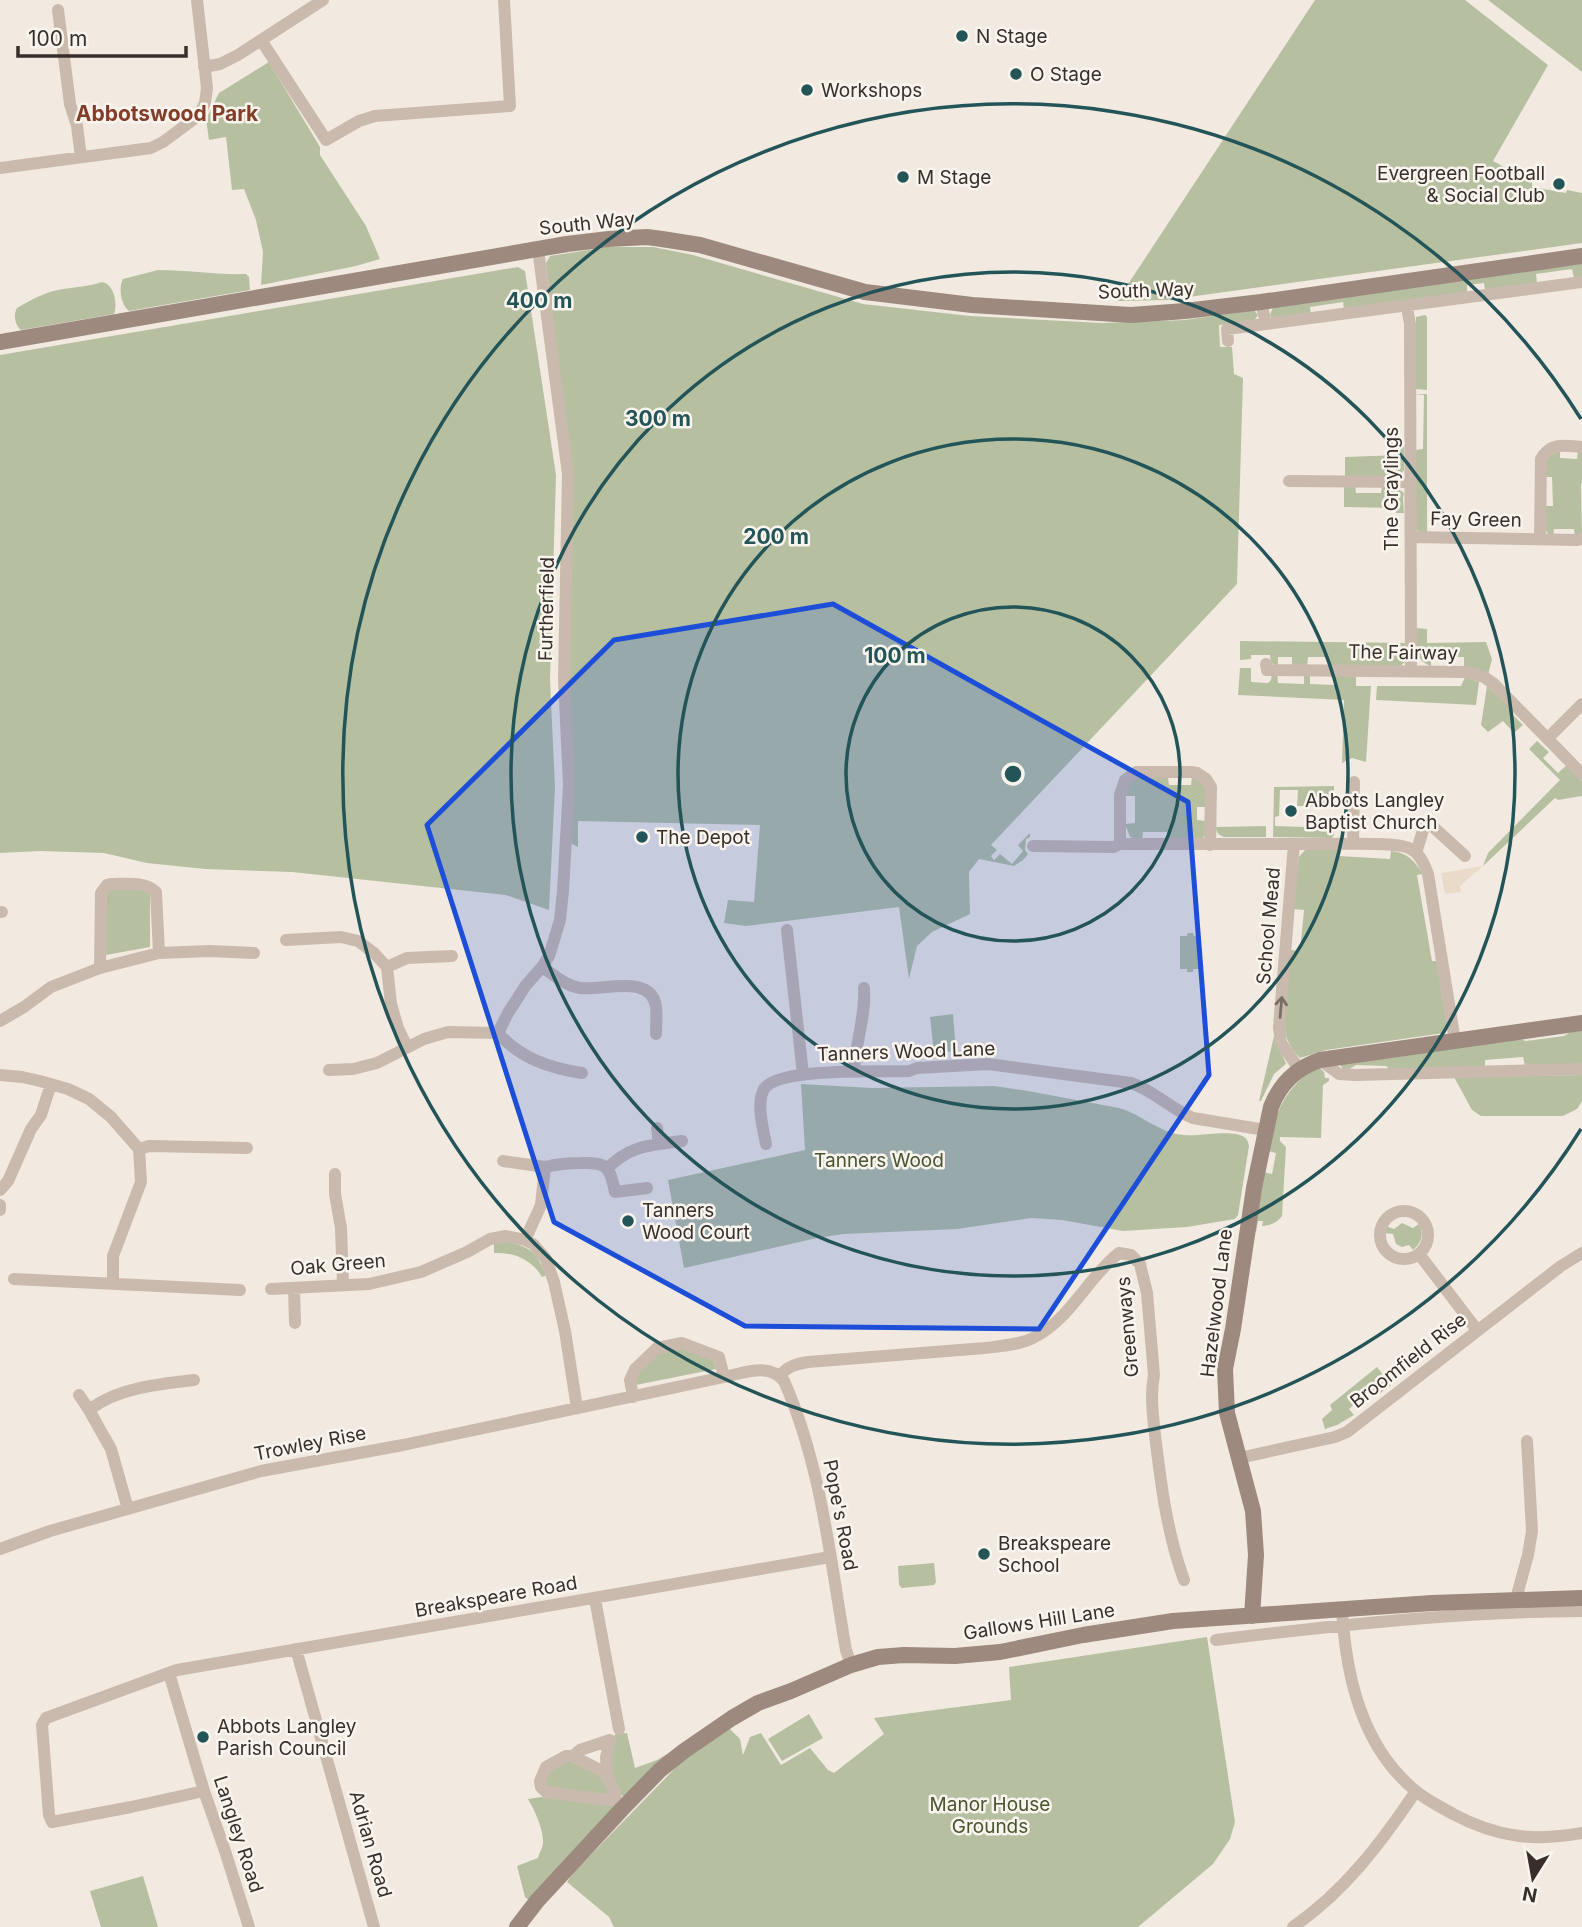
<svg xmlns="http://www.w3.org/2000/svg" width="1582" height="1927" font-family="Inter,sans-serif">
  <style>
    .green { fill: #b6c0a1 }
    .plaza { fill: #e9dac9 }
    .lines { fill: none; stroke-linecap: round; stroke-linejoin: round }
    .street { stroke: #cabaad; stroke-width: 12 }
    .secondary { stroke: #9d897e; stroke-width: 16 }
    .oneway { stroke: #7a6e66 }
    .marked { fill: #1d4ed8; fill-opacity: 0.2; stroke: #1d4ed8; stroke-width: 5; stroke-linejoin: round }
    .ring { fill: none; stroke: #235458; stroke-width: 3.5 }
    .poi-dot { fill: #235458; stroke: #f9f4ed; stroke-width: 2.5 }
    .labels { text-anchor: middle; stroke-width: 5; stroke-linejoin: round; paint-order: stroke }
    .poi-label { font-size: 19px; fill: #382f2b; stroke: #f9f4ed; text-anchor: start }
    .street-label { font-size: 19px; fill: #382f2b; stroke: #f9f4ed }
    .park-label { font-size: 19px; fill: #485530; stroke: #f9f4ed }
    .neighbourhood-label { font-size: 21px; font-weight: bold; fill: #833e29; stroke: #f9f4ed }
    .centre { fill: #235458; stroke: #f9f4ed; stroke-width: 3.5 }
    .ring-label { font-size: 21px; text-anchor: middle; font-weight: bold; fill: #235458; stroke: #f9f4ed; stroke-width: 5; stroke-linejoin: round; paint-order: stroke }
  </style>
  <rect width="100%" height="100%" fill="#f2eae0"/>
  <path class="green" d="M1315 0H1465L1548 65 1493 161 1532 182V187L1566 193 1567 190 1582 193V243L1167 300 1117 301Z
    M1488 0H1582V72L1573 65Z
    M269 62 320 147V155L366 226 380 259 356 266 261 285 263 252 256 220 244 189 232 190 226 137 209 140 206 119 219 93Z
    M608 247H653L693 255 863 304 970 316 1102 323 1185 320 1254 310 1258 315 1254 321 1219 325 1220 347H1232L1234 374 1243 378 1237 584 991 845 997 850 991 856 994 860 1000 854 1012 864 1023 851 1018 845 1030 833V837L1026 839 1025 850 1028 854 1023 860 1014 866 979 859 969 872 970 914 932 932 917 946 909 979 899 907 746 926 724 923 728 900 754 902 760 825 578 821V847L570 843 568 679 572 473 546 263 550 256Z
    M1582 262V277L1574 278 1572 269 1536 274 1537 283 1485 291 1484 283 1467 285V293L1344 310 1343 302 1310 307 1311 315 1272 318 1270 315 1273 307Z
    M518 267 525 271 556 475 550 679 555 787 549 910 506 895 292 872 205 869 147 863 104 853 40 851 0 853V355Z
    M158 270C188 270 216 275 246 274L249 277 250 290 129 311C121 305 118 288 123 279Z
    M102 282C114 284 118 304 114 314L21 330C15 325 13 315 17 308 29 301 43 293 58 290 73 287 87 287 102 282Z
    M1425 315 1427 317V390L1416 389V317Z
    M1415 394H1426L1427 395V533L1419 532 1415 529V450L1423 449 1424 395Z
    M1404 446V470L1400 476H1345V457L1400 455V449L1395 448V447Z
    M1560 450V458L1577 459 1578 450 1582 451V483L1581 484 1582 535 1575 537 1574 529H1554L1553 537C1541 531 1544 518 1544 506H1553L1552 477H1544L1546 458Z
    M1344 485H1355L1356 493H1381L1382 486 1397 488 1404 493 1403 498 1404 513H1396V508L1344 507Z
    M1415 628 1427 629V643L1486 642 1492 659 1488 675 1464 666V657H1431V666C1413 660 1416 644 1415 628Z
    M1240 641 1407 643 1405 662 1399 667H1328V657H1308L1307 667 1292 666V657H1278V666L1271 663 1270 655H1251V659L1240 660Z
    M1240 668H1251V682L1268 683 1271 680 1272 673H1277L1278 683 1304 684V673H1310V684L1335 685V674H1356V686H1371L1366 762 1352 758 1342 763 1344 700 1238 695Z
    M1465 677 1479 682 1476 705 1376 700 1377 686H1461Z
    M1487 686 1510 707 1511 713 1523 725 1514 733 1503 721 1488 732 1481 725Z
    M1537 741 1549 752 1543 758 1558 773 1567 765 1582 781V796L1558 800 1555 798 1483 866 1488 853 1560 780 1529 749Z
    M1137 777H1168L1169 785H1191L1192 777 1197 778 1207 789 1206 807H1197V820L1206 821 1205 835 1202 839 1167 841V832H1143L1142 841 1130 837 1125 824 1135 823V796H1125L1128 785Z
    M1334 786V806H1297L1298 790H1280L1279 816 1275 817V826L1334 828V835L1332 838 1273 837 1274 787Z
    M1266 826V837H1224C1219 835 1216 833 1216 827Z
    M1339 848V856L1390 859 1391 851C1406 852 1416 861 1422 874L1417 875 1432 961H1437L1447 1027H1444V1033L1326 1050 1300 1058C1291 1049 1285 1039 1285 1026L1282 1025 1290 950 1300 951 1304 910 1293 909 1299 857 1305 850Z
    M145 887 150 895V947L106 955 104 950 107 892 111 888Z
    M1188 933H1193L1194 936H1201L1200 969H1193V972H1187V969H1180V936H1187Z
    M953 1014 956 1051 934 1053 930 1017Z
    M1582 1030V1064L1525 1066 1523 1057 1485 1060V1069L1391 1070 1386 1066 1356 1065 1348 1070 1343 1069 1338 1062 1516 1038 1526 1041 1564 1036 1572 1031Z
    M1274 1036 1286 1064 1274 1074 1261 1101H1259Z
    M1319 1067 1324 1072 1325 1078H1329V1081L1323 1085 1321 1138 1280 1137V1141L1286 1147 1282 1216C1277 1223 1271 1225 1262 1226L1263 1221H1258L1256 1232 1252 1231 1263 1172 1272 1174 1276 1153 1268 1151C1274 1121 1278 1101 1301 1079 1307 1074 1311 1068 1319 1067Z
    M1582 1075V1101L1577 1109 1563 1116H1481L1472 1110 1454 1077Z
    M801 1084 872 1088 994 1086 1028 1091 1119 1108C1141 1114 1161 1134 1184 1135 1198 1137 1233 1129 1244 1137 1248 1140 1248 1142 1249 1146L1238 1215 1235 1219 1187 1227 1123 1231 1062 1220 1031 1218 957 1229 844 1234 817 1238 684 1268 668 1180 805 1150Z
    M1402 1223 1413 1228 1419 1224C1424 1235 1422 1242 1413 1250L1409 1245 1402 1247 1396 1244 1393 1234 1384 1233 1386 1226 1394 1229Z
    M505 1241C532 1248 534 1250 547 1275L542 1277C532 1260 514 1252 494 1253V1243Z
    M683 1348 714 1361 716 1369 636 1385C635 1374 649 1357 659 1352 665 1349 676 1349 683 1348Z
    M1377 1367 1391 1385 1375 1397 1369 1392 1349 1409 1354 1415 1337 1425 1325 1429 1322 1419 1332 1410 1330 1405Z
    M934 1563 936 1582 934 1585 902 1588 899 1585 898 1566Z
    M1207 1637 1235 1822 1230 1839 1213 1864 1138 1927H614L609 1917 567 1882 573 1873 687 1756 729 1728 740 1739 743 1755 750 1737 761 1733 781 1765 810 1748 828 1770 834 1773 884 1734 874 1718 1011 1700 1009 1667Z
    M809 1714 823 1738 782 1761 768 1739Z
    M627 1733 635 1768 657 1760 679 1747 623 1797C608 1780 609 1755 615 1734Z
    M567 1760 599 1774 612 1797 544 1786 546 1774Z
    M541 1797 609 1804 616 1808 531 1902 525 1897 517 1866 538 1858C539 1853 543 1848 543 1842 543 1828 535 1811 528 1799Z
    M143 1876 158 1927H101L90 1891Z"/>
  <path class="plaza" d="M1483 866 1460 886 1461 892 1445 894 1441 873Z"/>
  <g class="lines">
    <path class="street" d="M58 10 70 104 77 126 81 157
      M261 40 326 140 359 121 375 116 510 106 504 0
      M204 67 220 64 238 55 323 0
      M0 168 151 148 163 142 198 116 205 103 207 88 197 0
      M1261 302 1266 324 1582 282
      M1407 307 1410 324 1411 671
      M1228 341 1227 329 1266 324
      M1289 481 1411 482
      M1411 537 1578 540 1582 538
      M1540 539 1541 459C1551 441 1565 446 1582 447
      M1266 664 1267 670 1467 672 1484 677 1494 684 1582 774
      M1548 738 1582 704
      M1294 844 1279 1027 1281 1043 1299 1069
      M1353 844 1354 782
      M1210 845 1211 787 1206 779 1197 773 1191 772H1136L1125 780 1120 795V844C1190 844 1260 844 1329 844 1347 844 1396 842 1409 848 1420 853 1424 864 1428 874L1455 1041
      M1033 846 1114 847 1120 844
      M1416 853 1424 827 1426 823 1430 824 1465 856
      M0 912H2
      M787 930 803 1074
      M286 940 341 937 358 941 374 953 387 967 391 1004 398 1028 407 1047
      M387 967 407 958 452 956
      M542 967C554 975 566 986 580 988 603 991 652 973 656 1007 657 1016 656 1025 656 1034
      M100 968 101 893 107 885 112 884C126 884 145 881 156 892L159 953
      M0 1021 24 1007 51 987 100 968 159 953 210 951 254 953
      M498 1033C520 1058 549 1068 582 1073
      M1320 1060 1339 1074 1355 1075 1582 1069
      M329 1070 353 1069 377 1063 424 1039 448 1032 498 1033 508 1013 526 985 542 967 549 956 554 940 560 920 563 891 569 785 564 679 568 474 538 249
      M854 1072C855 1043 866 1017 864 988
      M0 1075 22 1077 40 1081 68 1089 89 1099 111 1117 139 1149 141 1182 113 1256V1283
      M657 1128 659 1144
      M766 1144C763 1128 756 1103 764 1089 778 1067 882 1072 909 1071L917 1068 988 1064 1131 1083C1153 1090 1171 1109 1193 1118L1265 1130
      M139 1149 149 1146 247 1148
      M503 1161 545 1167
      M607 1169C629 1145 652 1145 682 1141
      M335 1174V1194L341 1228 343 1285
      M0 1190 8 1181 31 1129 41 1115 51 1084
      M0 1205V1210
      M1380 1235a24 24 0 1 1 48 0a24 24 0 1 1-48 0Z
      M525 1240 541 1205 545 1167C558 1164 568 1163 581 1163 607 1162 610 1167 615 1192L647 1188
      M1419 1254 1477 1330
      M14 1279 240 1290
      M294 1288 295 1323
      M271 1289 369 1284 421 1272 467 1252 490 1239 506 1236 525 1240 533 1244 546 1259 554 1282 565 1331 577 1408
      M780 1376C787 1366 797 1364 808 1362L985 1348C1001 1346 1019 1345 1033 1338 1070 1320 1087 1278 1119 1253L1131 1255 1140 1264 1147 1293 1154 1375C1150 1395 1153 1416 1155 1435 1161 1485 1167 1533 1184 1580
      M79 1395 89 1410
      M633 1397 630 1380 635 1369 657 1348 682 1343 719 1357 724 1377
      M1239 1458 1335 1437 1347 1432 1561 1266 1582 1253
      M128 1509 111 1449 89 1410C117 1388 159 1384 194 1380
      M0 1549 50 1531 261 1471 403 1445 724 1377C744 1373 769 1362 784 1381 822 1467 830 1560 846 1650L851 1665
      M595 1599 619 1729
      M1517 1600V1595L1528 1555 1532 1531 1527 1441
      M1342 1610C1346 1677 1362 1748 1417 1792 1428 1801 1441 1807 1453 1814 1496 1837 1534 1842 1582 1833
      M1216 1640C1338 1625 1459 1612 1582 1611
      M296 1649 374 1927
      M169 1673 204 1791 225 1851 249 1927
      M573 1756 580 1750 610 1740 606 1757 607 1776
      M204 1791 131 1807 52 1822 49 1815 42 1725 46 1718 177 1670 830 1557
      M616 1801 546 1792 541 1787 540 1781 546 1767 566 1756H573L602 1771 607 1776 615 1793 616 1801 622 1809
      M1293 1927C1345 1891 1381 1843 1416 1791"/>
    <path class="secondary" d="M0 342 567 244 609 239 647 237 662 239 700 245 865 292 972 305 1131 315 1185 311 1261 302 1582 256
      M1252 1616 1256 1555 1253 1511 1227 1413 1225 1369 1233 1329 1254 1188 1271 1107C1280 1084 1296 1068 1320 1060L1582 1023
      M517 1927 537 1901 622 1809 660 1770 684 1751 732 1718 758 1703 791 1691 851 1665 878 1657 904 1655 955 1656 1000 1652 1083 1635 1173 1621 1432 1603 1582 1598"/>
  </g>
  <defs><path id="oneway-shaft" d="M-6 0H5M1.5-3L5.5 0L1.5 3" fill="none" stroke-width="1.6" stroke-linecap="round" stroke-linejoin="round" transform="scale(1.75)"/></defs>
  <use class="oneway" href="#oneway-shaft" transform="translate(1281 1007) rotate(-85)"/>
  <path class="marked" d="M833 604 1188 802 1209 1075 1039 1329 745 1326 554 1222 427 825 614 640Z"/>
  <g class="ring">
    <circle cx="1013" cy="774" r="167"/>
    <circle cx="1013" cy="774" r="335"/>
    <circle cx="1013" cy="774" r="502"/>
    <path d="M1581 1129A670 670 0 1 1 1581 419"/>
  </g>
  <g class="poi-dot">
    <circle cx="962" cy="36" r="7"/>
    <circle cx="1016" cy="74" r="7"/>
    <circle cx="807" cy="90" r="7"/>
    <circle cx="903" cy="177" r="7"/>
    <circle cx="1559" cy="184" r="7"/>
    <circle cx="1291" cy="811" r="7"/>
    <circle cx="642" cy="837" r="7"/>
    <circle cx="628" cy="1221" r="7"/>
    <circle cx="984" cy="1554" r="7"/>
    <circle cx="203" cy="1737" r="7"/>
  </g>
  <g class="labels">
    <g class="poi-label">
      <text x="976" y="43">N Stage</text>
      <text x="1030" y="81">O Stage</text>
      <text x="821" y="97">Workshops</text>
      <text x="1545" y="180" text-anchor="end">Evergreen Football<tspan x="1545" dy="22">&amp; Social Club</tspan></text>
      <text x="917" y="184">M Stage</text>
      <text x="1305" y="807">Abbots Langley<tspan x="1305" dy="22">Baptist Church</tspan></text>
      <text x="656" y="844">The Depot</text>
      <text x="642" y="1217">Tanners<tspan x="642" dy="22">Wood Court</tspan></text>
      <text x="998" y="1550">Breakspeare<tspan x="998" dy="22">School</tspan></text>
      <text x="217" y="1733">Abbots Langley<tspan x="217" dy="22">Parish Council</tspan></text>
    </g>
    <g class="street-label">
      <text transform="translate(587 223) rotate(-6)" y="7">South Way</text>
      <text transform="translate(1146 290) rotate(-2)" y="7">South Way</text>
      <text transform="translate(1391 489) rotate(-90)" y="7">The Graylings</text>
      <text transform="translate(1476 519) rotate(1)" y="7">Fay Green</text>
      <text transform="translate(546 609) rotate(-89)" y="7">Furtherfield</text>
      <text transform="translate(1403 652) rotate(1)" y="7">The Fairway</text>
      <text transform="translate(1268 926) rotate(-85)" y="7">School Mead</text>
      <text transform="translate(906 1051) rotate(-2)" y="7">Tanners Wood Lane</text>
      <text transform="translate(338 1264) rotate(-5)" y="7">Oak Green</text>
      <text transform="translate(1216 1303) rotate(-83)" y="7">Hazelwood Lane</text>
      <text transform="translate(1127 1327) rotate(-95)" y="7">Greenways</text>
      <text transform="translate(1408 1360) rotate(-38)" y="7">Broomfield Rise</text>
      <text transform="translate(310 1443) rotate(-11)" y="7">Trowley Rise</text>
      <text transform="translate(841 1515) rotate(79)" y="7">Pope's Road</text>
      <text transform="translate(496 1596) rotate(-10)" y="7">Breakspeare Road</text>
      <text transform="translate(1039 1621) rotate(-9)" y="7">Gallows Hill Lane</text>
      <text transform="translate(239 1834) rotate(72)" y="7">Langley Road</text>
      <text transform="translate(371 1844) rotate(74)" y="7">Adrian Road</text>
    </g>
    <g class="park-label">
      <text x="879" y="1167">Tanners Wood</text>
      <text x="990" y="1811">Manor House<tspan x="990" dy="22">Grounds</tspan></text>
    </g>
    <g class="neighbourhood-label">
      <text x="167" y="121">Abbotswood Park</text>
    </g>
  </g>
  <circle cx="1013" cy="774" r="10" class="centre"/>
  <g class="ring-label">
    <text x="539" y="308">400 m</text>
    <text x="658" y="426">300 m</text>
    <text x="776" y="544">200 m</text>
    <text x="895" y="663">100 m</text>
  </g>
  <g transform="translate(1533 1878) rotate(191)" stroke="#f9f4ed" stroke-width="5" paint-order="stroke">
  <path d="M0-5L12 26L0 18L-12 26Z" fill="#382f2b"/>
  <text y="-10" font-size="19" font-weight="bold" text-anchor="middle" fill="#382f2b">N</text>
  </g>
  <path d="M18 46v10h168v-10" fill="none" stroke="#382f2b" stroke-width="3.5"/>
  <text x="28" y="46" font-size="21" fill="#382f2b" stroke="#f9f4ed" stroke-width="5" paint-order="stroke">100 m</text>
</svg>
